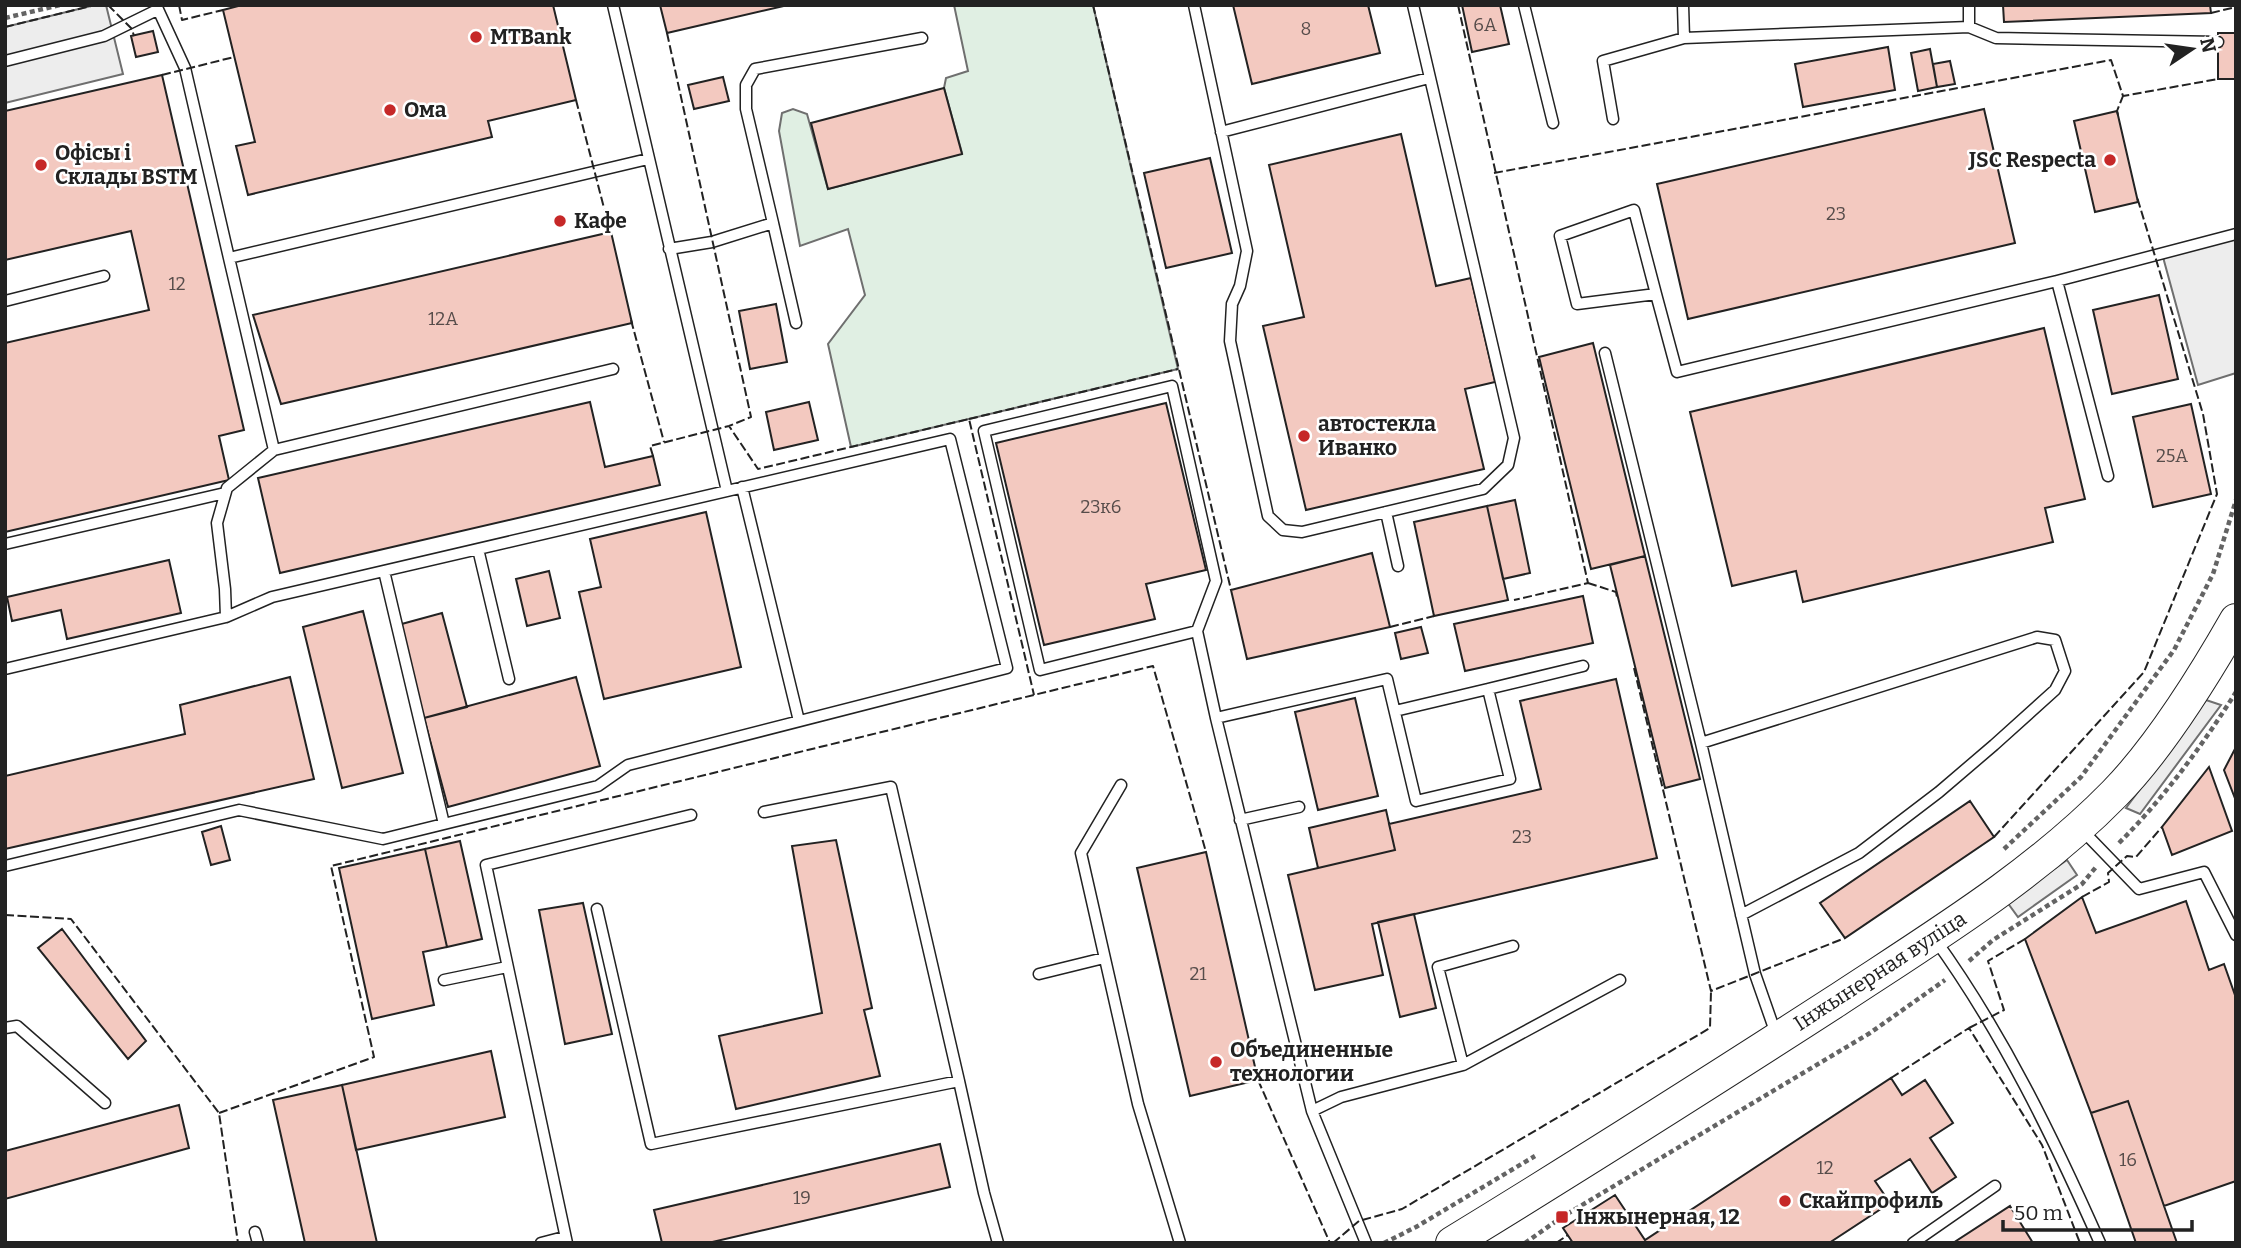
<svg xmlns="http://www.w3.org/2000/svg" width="2241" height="1248" font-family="Bitter,serif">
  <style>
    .green { fill: #e0efe3; stroke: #6f6f6f; stroke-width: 2 }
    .parking { fill: #ededed; stroke: #6f6f6f; stroke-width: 2 }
    .building { fill: #f3c9c0; stroke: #222; stroke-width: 2 }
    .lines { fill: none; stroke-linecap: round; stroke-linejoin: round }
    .lane-casing { stroke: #222; stroke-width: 13 }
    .secondary-casing { stroke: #222; stroke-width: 34 }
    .path { stroke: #646464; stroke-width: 4.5; stroke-dasharray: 5 3.5; stroke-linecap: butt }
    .lane { stroke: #fff; stroke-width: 10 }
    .secondary { stroke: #fff; stroke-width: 32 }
    .fence { stroke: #222; stroke-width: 2; stroke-dasharray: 9 3.5; stroke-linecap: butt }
    .poi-dot { fill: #c62828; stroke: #fff; stroke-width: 2.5 }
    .labels { text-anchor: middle; stroke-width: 5; stroke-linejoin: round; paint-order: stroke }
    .number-label { font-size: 18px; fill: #564c4a }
    .poi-label { font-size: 21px; font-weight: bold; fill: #222; stroke: #fff; text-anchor: start }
    .street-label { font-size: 21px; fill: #222; stroke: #fff }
  </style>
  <rect width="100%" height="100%" fill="#fff"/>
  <path class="green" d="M954 5H1093L1178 369 851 447 828 344 865 295 848 229 800 246 779 131 782 113 793 109 807 114 828 189 962 153 944 88 946 78 968 71Z"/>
  <path class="parking" d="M95 5H106L123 74 5 103V27Z
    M2236 229V373L2198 385 2163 257Z
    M2206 700 2221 705 2140 814 2126 808Z
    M2067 860 2077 875 2018 917 2007 902Z"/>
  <path class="building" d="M242 5H553L576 100 488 121 492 137 248 195 236 146 255 142 223 10Z
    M660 5H788L667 33Z
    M1233 5H1368L1380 53 1252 84Z
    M1462 5H1500L1509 44 1472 52Z
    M2003 5H2210L2211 13 2004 22Z
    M153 31 158 52 136 57 131 36Z
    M2218 33H2236V79H2218Z
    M1888 47 1895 90 1803 107 1795 64Z
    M1930 49 1937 87 1918 91 1911 53Z
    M1950 61 1955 84 1937 87 1933 64Z
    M162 75 244 430 219 436 229 480 5 532V343L149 310 131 231 5 260V111Z
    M723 77 729 101 694 109 688 85Z
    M944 88 962 154 828 189 811 123Z
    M1984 109 2015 243 1688 319 1657 184Z
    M2117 111 2138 202 2095 212 2074 121Z
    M1401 134 1436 286 1471 278 1495 382 1465 389 1484 469 1306 510 1263 326 1304 317 1269 165Z
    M1210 158 1232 253 1166 268 1144 173Z
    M611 232 632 323 281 404 253 315Z
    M2159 295 2178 379 2112 394 2093 310Z
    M776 304 787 362 750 369 739 311Z
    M2044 328 2085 499 2045 508 2053 542 1803 602 1796 571 1732 586 1690 412Z
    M1593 343 1645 556 1591 569 1539 357Z
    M590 402 605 467 653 456 660 485 280 573 258 478Z
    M809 402 818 440 774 450 766 412Z
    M1166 403 1206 570 1146 584 1155 619 1044 645 996 443Z
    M2191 404 2211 494 2153 507 2133 417Z
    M1515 500 1530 573 1503 579 1487 506Z
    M1487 506 1508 600 1434 616 1414 522Z
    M706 512 741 667 604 699 579 592 601 587 590 539Z
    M1372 553 1390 627 1247 659 1231 590Z
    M1645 556 1700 779 1665 788 1610 565Z
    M169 560 181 613 67 639 61 610 12 621 7 597Z
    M549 571 560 618 527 626 516 579Z
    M1583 596 1593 643 1465 671 1454 624Z
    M363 611 403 773 342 788 303 627Z
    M442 613 467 707 424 718 398 625Z
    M1421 627 1428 653 1401 659 1395 633Z
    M290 677 314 779 5 849V776L185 734 180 705Z
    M576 677 600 766 448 807 424 718Z
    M1616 679 1657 858 1372 924 1383 975 1315 990 1288 875 1395 850 1389 824 1541 789 1520 701Z
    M1355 698 1378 796 1318 810 1295 712Z
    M2236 747V801L2224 770Z
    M2209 767 2232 831 2172 855 2162 827Z
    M1970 801 1994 837 1845 938 1820 903Z
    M1386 810 1395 850 1318 868 1309 828Z
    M221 826 230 860 211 865 202 832Z
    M836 840 872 1008 864 1010 880 1076 736 1109 719 1036 822 1013 792 846Z
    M460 841 482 939 447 947 425 849Z
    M425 849 447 947 423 952 434 1005 372 1019 339 868Z
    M1206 852 1258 1080 1190 1096 1137 868Z
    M2082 897 2096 933 2186 901 2209 970 2224 964 2236 998V1181L2164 1206 2128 1101 2091 1113 2025 939Z
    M583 903 612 1034 565 1044 539 910Z
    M1414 914 1436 1008 1400 1017 1378 922Z
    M62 929 146 1041 128 1059 38 948Z
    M491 1051 505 1117 356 1150 342 1085Z
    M1891 1078 1902 1095 1925 1080 1953 1123 1930 1138 1956 1177 1932 1193 1910 1159 1875 1181 1890 1203 1829 1243H1573L1563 1228 1615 1195 1645 1240Z
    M342 1085 377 1243H305L273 1100Z
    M2128 1101 2164 1206 2177 1243H2136L2091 1113Z
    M179 1105 189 1148 5 1199V1151Z
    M940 1144 950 1187 708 1243H662L654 1210Z
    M2010 1206 2033 1243H1953Z"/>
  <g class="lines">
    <defs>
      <path id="lane" d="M156 5 185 68 229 258 648 159
        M613 5 727 491
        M1194 5 1247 251 1240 286 1232 304 1230 341 1268 516 1283 530 1302 532 1483 489 1508 465 1514 438 1413 5
        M1524 5 1553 123
        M1683 5 1684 38 1969 27
        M1969 5V27L1996 38 2218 42
        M5 61 104 36 157 10
        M1613 119 1603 61 1684 38
        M1221 132 1429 78
        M773 223 796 323
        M669 249 712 242 773 223 746 109V85L755 69 922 38
        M229 258 274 450
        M2057 281 2108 476
        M1656 294 1634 210 1560 236 1577 304 1656 294 1677 372 2057 281 2236 234
        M5 301 104 276
        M1605 353 1701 743
        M742 487 799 721
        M1386 512 1398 566
        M5 544 225 493
        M478 549 509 679
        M384 571 444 824
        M1197 631 1040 670 984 431 1172 386 1216 581 1197 631 1216 718
        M5 669 226 617 225 589 217 523 227 488 274 450 613 369
        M1488 689 1583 666
        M1121 785 1081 853 1138 1104 1180 1243
        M764 812 891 787 959 1081
        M1240 820 1299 807
        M2082 830 2139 889 2204 872 2236 935
        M5 866 239 810 383 839 598 786 628 765 1007 668 950 439 272 597 226 617
        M597 909 651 1144 959 1081 984 1193 998 1243
        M1741 915 1859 853 1939 792 1994 745 2055 690 2065 671 2055 640 2037 637 1701 743 1755 974 1776 1034
        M1934 938C2002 1032 2053 1137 2100 1243
        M1039 974 1104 958
        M444 980 507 967
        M5 1028 17 1026 105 1103
        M1463 1065 1438 967 1513 946
        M1312 1111 1341 1097 1463 1065 1620 980
        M255 1232 258 1243
        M541 1243 564 1237
        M567 1243 486 865 691 815
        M1366 1243 1312 1111 1216 718 1387 679 1416 801 1510 779 1488 689 1395 711
        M1913 1243 1995 1186"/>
      <path id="secondary" d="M1452 1243C1581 1164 1709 1083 1836 1001 1933 937 2034 876 2115 793 2160 747 2204 676 2236 620"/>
    </defs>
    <use href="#lane" class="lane-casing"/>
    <use href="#secondary" class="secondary-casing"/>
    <path class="path" d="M5 18 60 5
      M2119 843C2164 798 2202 746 2236 692
      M2004 849 2081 777 2174 650 2213 574 2236 500
      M1969 961 1993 940 2082 884 2096 867
      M1384 1243 1416 1227 1535 1156
      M1525 1243 1562 1217 1870 1033 1945 980"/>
    <use href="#lane" class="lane"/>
    <use href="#secondary" class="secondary"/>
    <path class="fence" d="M108 5 132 29 134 36
      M179 5 182 20 223 10
      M1093 5 1231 590
      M1458 5 1588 583 1514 600
      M2211 13 2236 7
      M5 27 95 5
      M667 33 751 417 729 426
      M162 75 234 57
      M576 100 611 235
      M2118 115 2117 111 2123 96
      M1494 173 2111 60 2123 96 2218 79
      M631 320 664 442
      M969 419 1178 369
      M653 456 650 446 729 426 758 469 969 419 1034 695
      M1588 583 1616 592 1617 597
      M1390 627 1434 616
      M1634 668 1711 991 1845 938
      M1994 837 2144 672 2217 494 2203 414 2137 197
      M2082 897 2109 882 2108 873 2127 856 2136 857 2162 827
      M5 915 71 919 219 1113 238 1243
      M1969 1028 2004 1010 1988 961 2025 939
      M1891 1078 1969 1028 2042 1145 2080 1243
      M1258 1080 1330 1243
      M219 1113 374 1057 331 866 1153 666 1206 852
      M1333 1243 1359 1221 1402 1209 1710 1028 1711 991
      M1556 1243 1568 1235"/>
  </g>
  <g class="poi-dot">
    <circle cx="476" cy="37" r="7"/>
    <circle cx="390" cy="110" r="7"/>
    <circle cx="2110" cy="160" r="7"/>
    <circle cx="41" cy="165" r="7"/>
    <circle cx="560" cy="221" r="7"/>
    <circle cx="1304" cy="436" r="7"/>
    <circle cx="1216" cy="1062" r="7"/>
    <circle cx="1785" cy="1201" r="7"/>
    <rect x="1555" y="1210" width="14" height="14" rx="3.5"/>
  </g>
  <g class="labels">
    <g class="number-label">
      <text x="1485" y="31">6А</text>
      <text x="1306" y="35">8</text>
      <text x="1836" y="220">23</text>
      <text x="177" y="290">12</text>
      <text x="443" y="325">12А</text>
      <text x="2172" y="462">25А</text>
      <text x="1101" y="513">23к6</text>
      <text x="1522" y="843">23</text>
      <text x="1198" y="980">21</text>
      <text x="2128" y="1166">16</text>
      <text x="1825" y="1174">12</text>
      <text x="802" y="1204">19</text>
    </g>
    <g class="poi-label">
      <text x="490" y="44">MTBank</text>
      <text x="404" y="117">Ома</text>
      <text x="55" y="160">Офісы і<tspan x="55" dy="24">Склады BSTM</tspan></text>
      <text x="2096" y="167" text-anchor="end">JSC Respecta</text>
      <text x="574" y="228">Кафе</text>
      <text x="1318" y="431">автостекла<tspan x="1318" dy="24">Иванко</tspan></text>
      <text x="1230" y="1057">Объединенные<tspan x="1230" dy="24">технологии</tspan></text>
      <text x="1799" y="1208">Скайпрофиль</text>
      <text x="1576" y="1224">Інжынерная, 12</text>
    </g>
    <g class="street-label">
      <text transform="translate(1880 971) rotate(-33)" y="7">Інжынерная вуліца</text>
    </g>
  </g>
  <rect width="2241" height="1248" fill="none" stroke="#222222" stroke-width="14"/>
  <g transform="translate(2192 49) rotate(77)" stroke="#ffffff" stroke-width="5" paint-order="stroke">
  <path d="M0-5L12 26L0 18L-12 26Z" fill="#222222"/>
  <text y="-10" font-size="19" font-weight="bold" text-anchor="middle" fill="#222222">N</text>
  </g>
  <path d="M2003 1220v10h189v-10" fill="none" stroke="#222222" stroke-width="3.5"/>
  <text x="2014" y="1220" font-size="21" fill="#222222" stroke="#ffffff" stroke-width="5" paint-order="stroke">50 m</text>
</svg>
